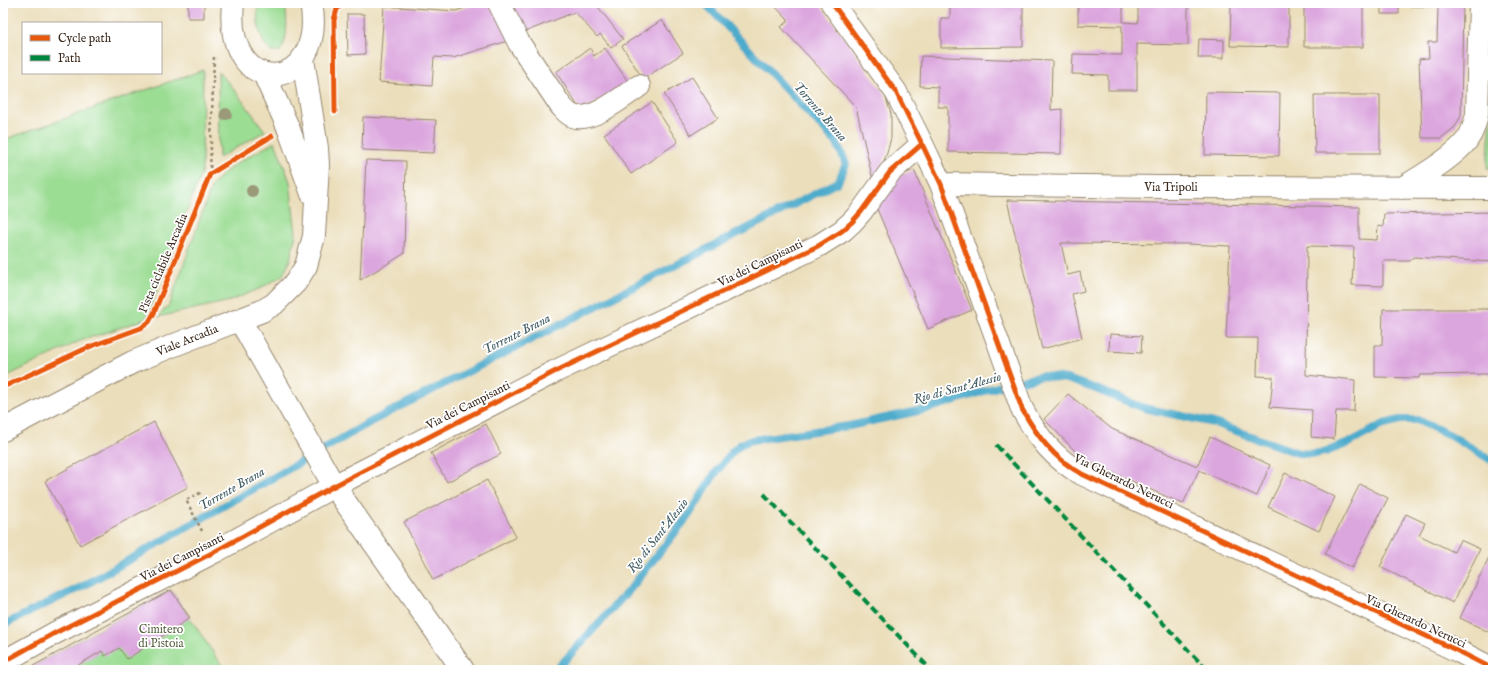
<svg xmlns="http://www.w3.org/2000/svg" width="1496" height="673" font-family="'IM FELL English',serif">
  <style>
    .green { fill: #9cdd94; stroke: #6c8459 }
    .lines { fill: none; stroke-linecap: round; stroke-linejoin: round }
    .stream { stroke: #4eabcc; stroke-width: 8 }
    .building { fill: #dba6de }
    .minor-casing { stroke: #93846c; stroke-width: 24 }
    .path { stroke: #93846c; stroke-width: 2.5; stroke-dasharray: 3 3; stroke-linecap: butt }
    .minor { stroke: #fff; stroke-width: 22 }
    .quiet { stroke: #00873e; stroke-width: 4; stroke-dasharray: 8 4; stroke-linecap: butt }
    .cycleway-casing { stroke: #fff; stroke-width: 8 }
    .cycleway { stroke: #e8590c; stroke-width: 5 }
    .tree { fill: #9a9978 }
    .labels { text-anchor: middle; stroke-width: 3.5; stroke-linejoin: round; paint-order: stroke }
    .street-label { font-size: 12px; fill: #3b2a1e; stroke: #fff }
    .park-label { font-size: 12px; fill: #586041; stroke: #fff }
    .water-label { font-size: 13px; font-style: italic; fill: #435e64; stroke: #fff }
  </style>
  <rect width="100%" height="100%" fill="#fff"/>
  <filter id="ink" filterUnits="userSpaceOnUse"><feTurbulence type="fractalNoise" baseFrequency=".025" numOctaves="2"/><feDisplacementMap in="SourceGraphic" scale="8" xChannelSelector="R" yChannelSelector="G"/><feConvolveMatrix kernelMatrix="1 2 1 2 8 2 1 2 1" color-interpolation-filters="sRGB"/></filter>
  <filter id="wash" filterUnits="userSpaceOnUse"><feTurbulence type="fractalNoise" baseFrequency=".012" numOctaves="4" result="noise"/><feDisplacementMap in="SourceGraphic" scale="16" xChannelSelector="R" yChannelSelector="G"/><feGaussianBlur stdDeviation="0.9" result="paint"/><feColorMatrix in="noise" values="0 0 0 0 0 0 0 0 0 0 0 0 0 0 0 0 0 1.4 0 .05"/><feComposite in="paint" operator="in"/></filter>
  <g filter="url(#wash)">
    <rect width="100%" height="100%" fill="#ebdebb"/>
    <path class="green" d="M258 3H285C287 15 289 43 279 52H272C259 43 256 18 258 3Z
      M203 70 202 171 146 319 80 341 3 378V140Z
      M218 71 233 88 265 131 219 158Z
      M1493 88V168H1487Z
      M275 142 290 182 296 234 290 260 283 275 261 288 230 301 158 317 169 305 212 186C227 165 253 155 275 142Z
      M171 590 225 670H26Z"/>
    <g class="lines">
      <path class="stream" d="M3 625 85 585 374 420 838 182 846 164 837 143 705 3
        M556 670 631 588 689 515 714 475 732 452 741 444 752 440 849 426 927 409 997 387 1042 376 1067 379 1093 388 1144 408 1214 423 1298 453 1315 454 1328 451 1349 443 1384 424 1400 420H1417L1448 434 1493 461"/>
    </g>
    <g id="blocks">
      <path class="building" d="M188 3H204V18H188Z
        M479 3H495L511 40 453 58 434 57 432 86 379 82 384 6 456 11Z
        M505 3H595L623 39 611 48 600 34 597 37 575 12 517 35Z
        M772 3H819L885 95 891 114V138L887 153 882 166 873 180 856 107 781 27 788 20Z
        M950 3H1023V47L941 48V18H950Z
        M1078 3H1123V22L1138 23V3H1188V45L1137 44V90H1108V75L1072 74 1073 54 1122 55V26L1078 25Z
        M1231 3H1289V47L1230 46Z
        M1304 3H1363V47H1304Z
        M1381 3H1463L1461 116 1455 127 1441 138H1422L1419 59 1429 58 1428 42H1437L1438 7 1399 6V14H1381Z
        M347 14H364L365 54 348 55Z
        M662 20 683 53 643 79 622 46Z
        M1199 39 1224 40V58H1198Z
        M590 48 594 56 605 48 629 83 581 111 556 72Z
        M921 56 1052 61 1051 110 1062 109 1061 154 948 152V107H938V87L920 86Z
        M692 77 718 118 691 135 664 94Z
        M1206 92 1280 93 1279 156 1205 155Z
        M1314 95H1380V153H1315Z
        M652 102 678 142 631 174 604 134Z
        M363 117 436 120 434 153 362 150Z
        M366 160 406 161 404 254 360 280Z
        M914 170 972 310 928 329 874 202 889 180Z
        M1007 200 1359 207V239L1377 240 1378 226 1383 227 1384 214 1493 212V262L1413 257 1410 261H1383V286L1352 285 1354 247 1307 246 1306 375 1355 380 1354 411H1336L1334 439 1311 437 1312 410 1270 407 1273 377 1257 376 1258 338H1226L1230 246 1187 244 1061 243 1068 275 1080 272 1084 291 1072 294 1082 338 1042 349Z
        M1383 309H1487L1493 313V377L1487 374 1420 375 1419 378 1375 377V345H1382Z
        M1110 334 1142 336 1141 353 1109 351Z
        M1068 394 1112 429 1197 466 1210 437 1270 465 1257 496 1199 470 1183 504 1084 460 1044 419Z
        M154 422 188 487 80 545 45 481Z
        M486 424 501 454 447 482 431 453Z
        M1285 473 1335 497 1319 531 1268 507Z
        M487 480 516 537 433 580 404 522Z
        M1360 484 1388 498 1352 568 1325 554Z
        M1406 514 1425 523 1419 535 1454 552 1460 540 1480 549 1453 603 1380 567Z
        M1489 557 1493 559V634L1460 618Z
        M171 590 190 618 127 659 119 648 105 656 102 651 70 670H26Z"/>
    </g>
  </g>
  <g filter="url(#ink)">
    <use href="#blocks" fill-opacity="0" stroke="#93846c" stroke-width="1"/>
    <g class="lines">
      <defs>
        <path id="minor" d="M233 3C223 103 328 94 311 3
          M499 3 519 43 561 106C565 110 569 116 576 117 595 120 624 96 639 86
          M832 3 896 92 922 144 941 184 1022 409C1037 436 1054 459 1082 474L1458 651 1493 669
          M264 74 288 127 312 194
          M941 184 1159 187 1493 188
          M1402 188C1421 177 1454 157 1467 140 1473 132 1475 123 1477 114L1480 3
          M240 320 334 486 463 670
          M3 430 133 362 182 342 262 311 274 304 296 282 306 266 314 236 318 165 317 148 303 59
          M3 662 55 633 216 551 334 486 554 372 818 246 842 231 852 222 861 212 890 172 922 144"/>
      </defs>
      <use href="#minor" class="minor-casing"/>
      <path class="path" d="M210 174 214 55
        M202 531 186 500 202 492"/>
      <use href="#minor" class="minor"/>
      <path class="quiet" d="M996 445 1207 670
        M764 494 931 670"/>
      <defs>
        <path id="cycleway" d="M832 3 896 92 922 144 941 184 1022 409C1037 436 1054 459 1082 474L1458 651 1493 669
          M335 112 334 20 337 9 344 3
          M3 387 89 347 141 328 149 322 154 313 210 174 272 136
          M3 662 55 633 216 551 334 486 554 372 818 246 842 231 852 222 861 212 890 172 922 144"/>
      </defs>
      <use href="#cycleway" class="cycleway-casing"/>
      <use href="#cycleway" class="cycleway"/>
    </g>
    <g class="tree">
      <circle cx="226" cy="114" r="6"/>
      <circle cx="252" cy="191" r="6"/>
    </g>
  </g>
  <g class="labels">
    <g class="street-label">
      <text x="1171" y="191">Via Tripoli</text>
      <text transform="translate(163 263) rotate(-67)" y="4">Pista ciclabile Arcadia</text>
      <text transform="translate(760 263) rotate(-26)" y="4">Via dei Campisanti</text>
      <text transform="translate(187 340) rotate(-22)" y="4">Viale Arcadia</text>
      <text transform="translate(468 405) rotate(-27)" y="4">Via dei Campisanti</text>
      <text transform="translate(1124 481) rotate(26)" y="4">Via Gherardo Nerucci</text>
      <text transform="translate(182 557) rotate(-27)" y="4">Via dei Campisanti</text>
      <text transform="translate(1416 621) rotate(25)" y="4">Via Gherardo Nerucci</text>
    </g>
    <g class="park-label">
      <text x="161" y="633">Cimitero<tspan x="161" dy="14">di Pistoia</tspan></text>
    </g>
    <g class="water-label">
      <text transform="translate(821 111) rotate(49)" y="5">Torrente Brana</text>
      <text transform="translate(516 333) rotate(-27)" y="5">Torrente Brana</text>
      <text transform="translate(957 387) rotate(-15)" y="5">Rio di Sant'Alessio</text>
      <text transform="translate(231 488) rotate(-30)" y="5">Torrente Brana</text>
      <text transform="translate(657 535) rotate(-52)" y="5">Rio di Sant'Alessio</text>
    </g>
  </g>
  <rect width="1496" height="673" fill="none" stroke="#fff" stroke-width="16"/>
  <rect x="22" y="22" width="140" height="52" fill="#ffffff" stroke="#b1aaa5"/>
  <rect x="30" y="35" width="20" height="6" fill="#e8590c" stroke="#b1aaa5"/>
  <text x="58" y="42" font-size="12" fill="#3b2a1e">Cycle path</text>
  <rect x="30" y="55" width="20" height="6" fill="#00873e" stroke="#b1aaa5"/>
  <text x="58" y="62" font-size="12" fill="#3b2a1e">Path</text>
</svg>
